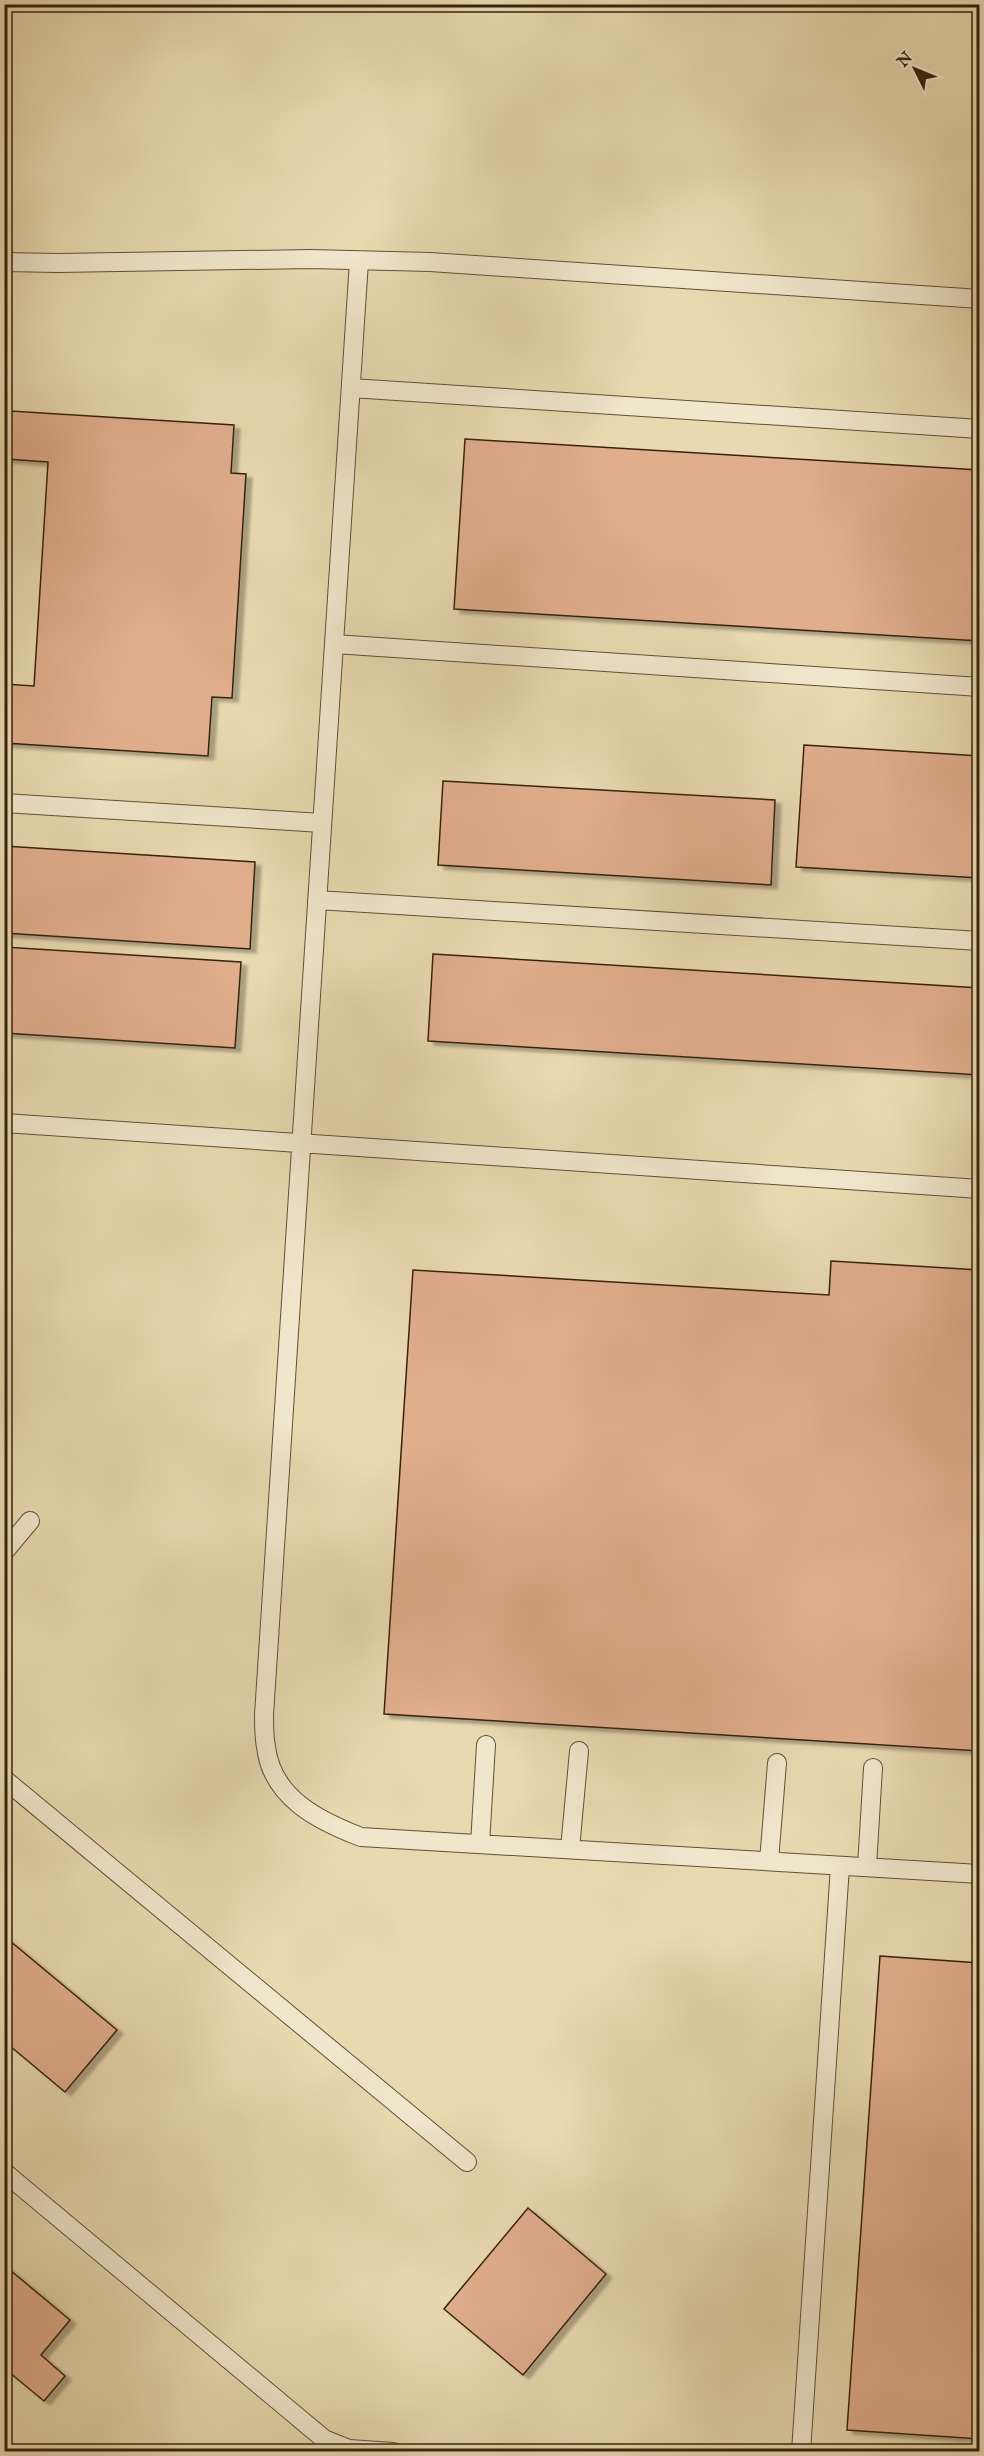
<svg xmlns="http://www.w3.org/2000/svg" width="984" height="2456" font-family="'IM FELL English',serif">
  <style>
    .building { fill: #e0ad8d; stroke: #37230c; stroke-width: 1.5; filter: url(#shadow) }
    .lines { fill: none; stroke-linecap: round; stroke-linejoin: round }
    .lane-casing { stroke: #635035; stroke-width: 20 }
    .lane { stroke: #f0e6cc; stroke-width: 18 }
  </style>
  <defs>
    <filter id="shadow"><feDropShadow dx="6" dy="4" stdDeviation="1.5" flood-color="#0004"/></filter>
  </defs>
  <rect width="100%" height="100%" fill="#e8d9b0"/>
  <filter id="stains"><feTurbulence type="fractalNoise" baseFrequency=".00333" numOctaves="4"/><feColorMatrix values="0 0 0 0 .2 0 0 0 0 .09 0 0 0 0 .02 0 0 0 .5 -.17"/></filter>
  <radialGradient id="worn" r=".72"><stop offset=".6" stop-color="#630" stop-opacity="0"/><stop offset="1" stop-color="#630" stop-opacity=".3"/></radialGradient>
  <path class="building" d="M10 411 234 425 231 473 246 474 232 698 212 697 208 756 4 743V684L34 686 48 462 6 459Z
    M465 439 980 470V641L454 609Z
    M804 745 980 756V878L796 867Z
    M443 781 775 800 771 885 438 865Z
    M4 846 255 862 250 949 4 933Z
    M4 947 241 962 235 1048 4 1033Z
    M433 954 980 988V1075L428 1041Z
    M831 1261 980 1270V1751L384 1714 413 1270 829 1295Z
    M4 1936 117 2030 65 2092 4 2041Z
    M880 1956 980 1963V2439L847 2430Z
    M528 2208 606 2274 523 2375 444 2309Z
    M4 2265 70 2320 41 2355 65 2376 44 2401 4 2368Z"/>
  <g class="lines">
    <defs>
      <path id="lane" d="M359 261 264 1715C264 1726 264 1737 266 1747 272 1798 319 1821 361 1837L980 1874
        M4 262 58 263 311 259 430 262 980 299
        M351 388 980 429
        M334 644 980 687
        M4 803 322 823
        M317 900 980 941
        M4 1123 980 1189
        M4 1552 30 1521
        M4 1779 467 2162
        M480 1844 486 1745
        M570 1849 579 1751
        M769 1861 777 1763
        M867 1867 873 1768
        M4 2172 324 2439 349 2449 393 2452
        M801 2452 840 1866"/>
    </defs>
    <use href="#lane" class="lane-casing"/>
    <use href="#lane" class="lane"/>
  </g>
  <rect width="984" height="2456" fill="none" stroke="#e8d9b0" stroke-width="24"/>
  <rect x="6" y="6" width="972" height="2444" fill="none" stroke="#37230c" stroke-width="3"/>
  <rect x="12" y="12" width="960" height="2432" fill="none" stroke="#37230c" stroke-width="1.5"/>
  <g transform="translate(915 69) rotate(313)" stroke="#f0e6cc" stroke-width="4.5" paint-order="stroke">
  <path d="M0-4.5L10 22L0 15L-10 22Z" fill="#37230c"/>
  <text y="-9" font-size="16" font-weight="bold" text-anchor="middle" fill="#37230c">N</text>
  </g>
  <rect width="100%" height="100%" filter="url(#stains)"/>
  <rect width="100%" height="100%" fill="url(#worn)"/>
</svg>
